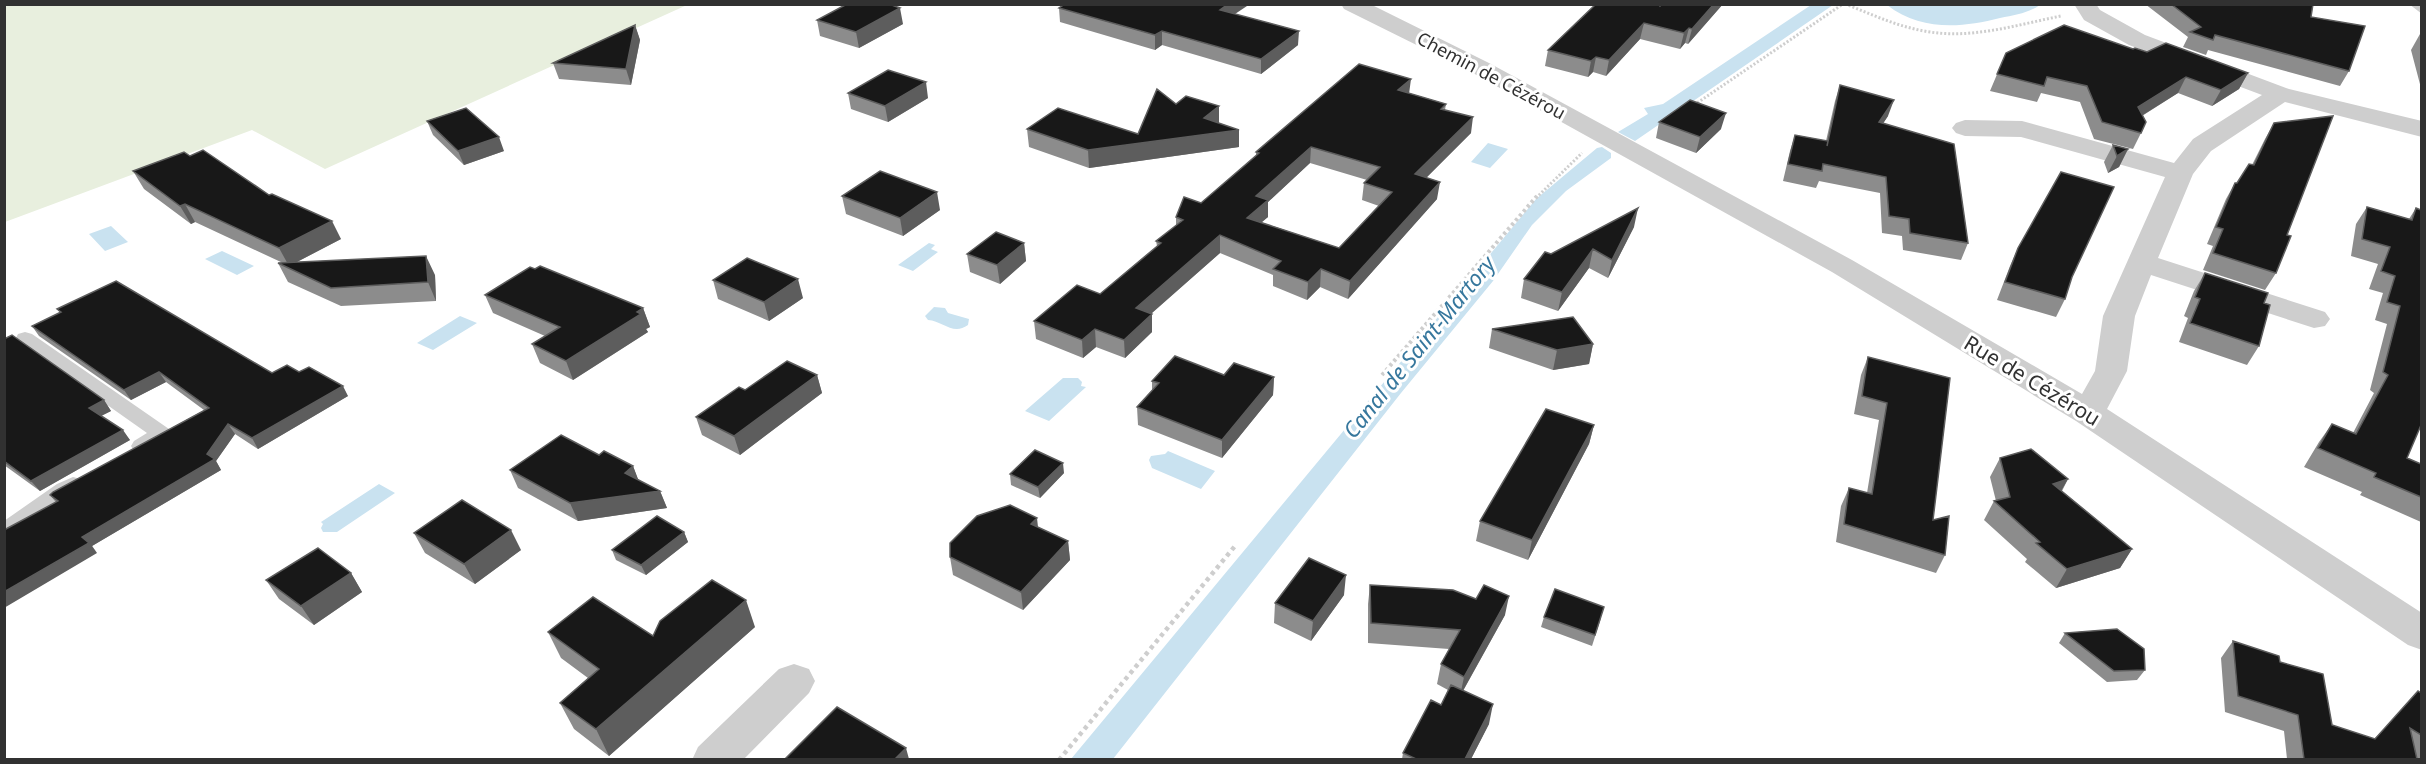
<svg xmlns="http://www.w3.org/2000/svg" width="2426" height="764" font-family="'Noto Sans',sans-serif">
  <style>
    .green { fill: #e8efde }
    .water { fill: #c9e2f0 }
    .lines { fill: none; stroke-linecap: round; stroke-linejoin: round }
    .path-far2 { stroke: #cecece; stroke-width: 3; stroke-dasharray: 2 2; stroke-linecap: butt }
    .path-far1 { stroke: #cecece; stroke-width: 4; stroke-dasharray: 3 3; stroke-linecap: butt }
    .path { stroke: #cecece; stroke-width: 4.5; stroke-dasharray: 4 4; stroke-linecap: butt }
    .service { fill: #cecece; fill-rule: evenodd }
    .minor { fill: #cecece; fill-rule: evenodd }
    .wall { fill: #8c8c8c; fill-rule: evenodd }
    .shaded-wall { fill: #5d5d5d }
    .building { fill: #181818; stroke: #5d5d5d; stroke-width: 1.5; fill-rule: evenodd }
    .labels { text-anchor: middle; stroke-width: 6; stroke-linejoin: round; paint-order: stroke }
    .far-street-label { font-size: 18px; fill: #313131; stroke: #fff }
    .street-label { font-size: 21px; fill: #313131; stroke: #fff }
    .water-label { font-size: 22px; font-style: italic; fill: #36779d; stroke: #fff }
  </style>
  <rect width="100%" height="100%" fill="#fff"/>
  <path class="green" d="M5 5H687L325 169 252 130 5 222Z"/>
  <path class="water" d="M1811 5H1833L1635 141 1618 132 1648 114 1644 108 1663 104Z
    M1887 5 1888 4 2040 5C2028 13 2015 15 2000 18 1961 28 1921 31 1887 5Z
    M1488 143 1508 149 1490 168 1471 162Z
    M1602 147 1611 153V158L1566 191 1532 225 1493 281 1401 393 1113 759H1071L1536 199 1597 148Z
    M111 226 128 242 105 251 89 234Z
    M929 243 935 245 931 249 938 252 913 271 898 265Z
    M222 251 254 266 237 275 205 259Z
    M934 307 945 308 948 313 969 319 968 325C953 336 943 321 928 320L925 316Z
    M460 316 477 323 433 350 417 343Z
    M1063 378H1078L1082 382 1081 386 1086 387 1049 421 1025 411Z
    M1168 451 1215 471 1201 489 1152 468 1149 460 1151 456 1165 454Z
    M379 484 395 493 337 532H323L321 528 323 524 321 522Z"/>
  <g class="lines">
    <path class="path-far2" d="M1845 4C1871 14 1896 26 1924 31 1970 40 2016 25 2061 16
      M1694 105 1843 4
      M1536 198 1582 153"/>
    <path class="path-far1" d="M1382 375 1537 196"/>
    <path class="path" d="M1059 760 1235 546"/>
    <path class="service" d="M2409 4H2422V14Z
      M25 332 32 334 169 429 172 434C165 445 146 454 134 451L131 446 134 441 147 433 18 342 16 338 18 334Z
      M73 477 81 479 84 484 81 489 21 532 4 540V521L57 484Z"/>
    <path class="minor" d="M1341 4H1370L1489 63 1852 260 2082 394 2095 371 2103 316 2165 177 2021 137 1965 136 1956 133 1952 128 1956 123 1965 120 2022 121 2174 163 2193 139 2262 95 2129 45 2084 20 2074 4H2096L2100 10 2145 35 2289 89 2422 121V137L2285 102 2211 151 2193 174 2158 258 2325 312 2330 319 2325 326 2314 328 2151 275 2135 316 2127 371 2107 409 2422 613V650L2408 645 2076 421 1832 272 1473 73 1344 9Z
      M794 664 809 669 815 681 809 693 743 760H692L698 747 779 669Z"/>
  </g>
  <path class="wall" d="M1662 4H1723L1688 44 1685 43 1680 49 1640 39 1606 76 1593 72 1588 77 1545 66 1548 50 1660 6Z
    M2145 4H2313L2311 17 2349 71 2340 86 2208 50 2206 55 2183 47 2188 37Z
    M1059 8 1235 14 1298 45 1261 74 1162 45 1155 50 1060 22Z
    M817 20 903 24 859 48 820 36Z
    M635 25 640 40 631 85 559 79 553 63Z
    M2420 34H2421V88L2411 50Z
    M2133 49 2248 73 2239 89 2212 106 2178 93 2142 116 2141 133 2133 149 2094 139 2080 102 2041 93 2037 102 1990 91 2006 53Z
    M1840 85 1888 116 1883 123 1968 243 1961 260 1903 250 1902 236 1882 233 1880 193 1819 181 1816 188 1783 181 1790 151 1795 135 1826 141 1835 101Z
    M848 93 928 98 888 122 851 109Z
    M1409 93 1446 104 1445 110 1471 133 1426 178 1437 199 1348 299 1320 287 1307 300 1273 286V275L1220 253 1151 314 1152 332 1125 358 1096 347 1083 358 1036 339 1034 321 1100 294 1157 246 1156 241 1176 226V217L1201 203 1256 157V152ZM1310 163 1367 180 1364 183 1362 200 1379 206 1339 248 1261 222 1268 217V202Z
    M1176 104 1219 123 1239 147 1089 168 1029 147 1027 129 1138 134Z
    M427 121 504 151 464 165 433 135Z
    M1659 122 1721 129 1696 153 1656 138Z
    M2274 123 2287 235 2276 273 2265 290 2203 270 2213 246 2207 244 2226 199 2235 183H2237L2252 165 2265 139Z
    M2113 145 2128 149 2119 167 2108 173 2104 162Z
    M190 156 269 195 341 239 297 262 435 275 436 301 341 306 288 282 278 263H283L195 222 191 224 144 189 133 171Z
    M842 196 940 210 903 236 846 214Z
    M2367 207 2409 219 2416 208 2407 458 2421 464V522L2360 495 2362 492 2304 467 2319 442 2332 424 2353 433 2374 393 2370 390 2387 324 2375 320 2383 293 2369 289 2378 264 2351 256 2356 224Z
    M1634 227 1608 278 1589 268 1558 311 1521 298 1524 279 1551 254Z
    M1024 243 1026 261 1000 284 970 272 967 254Z
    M2018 248 2065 299 2056 317 1997 300 2010 266Z
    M2205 273 2264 303 2259 346 2247 365 2179 342 2188 318 2184 316 2194 291Z
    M713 280 803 298 769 321 718 299Z
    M485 295 643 308 650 327 646 329 648 332 573 380 540 363 532 344 545 336 493 313Z
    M57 309 272 373 299 372 348 396 258 449 235 434 216 461 221 470 92 546 97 553 50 495 204 410 166 382 131 400 39 336 32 326 60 313Z
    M1492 329 1593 344 1589 364 1553 370 1489 348Z
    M4 339 104 400 111 411 101 416 130 440 40 491 4 465Z
    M1868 357 1950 378 1933 520 1945 555 1936 573 1836 542 1841 506 1849 488 1867 493 1879 420 1854 414 1861 375Z
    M817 375 822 393 740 455 702 435 696 417Z
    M1224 375 1274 377 1273 395 1222 458 1138 425 1137 407 1152 390V381Z
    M1594 425 1589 444 1528 560 1476 541 1480 521Z
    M599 455 633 466 638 480 660 491 667 508 578 521 518 488 510 470Z
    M2000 458 2068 479 2062 491 2132 549 2120 568 2056 588 2025 562 2027 559 1984 520 1994 501H1996L1990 477Z
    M1064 473 1040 498 1011 485 1010 474Z
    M1038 527 1068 541 1070 560 1023 610 953 575 950 557Z
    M684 532 688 542 646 575 616 560 612 550Z
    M414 533 521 550 475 584 425 553Z
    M351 573 362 592 314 625 279 599 266 580Z
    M1370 585 1505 615 1463 691 1489 724 1471 759H1402L1403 753 1441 705 1448 690 1437 684 1441 664 1449 649 1368 643V604Z
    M1344 595 1311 641 1274 623 1275 603Z
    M1544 617 1601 618 1592 646 1541 627Z
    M755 627 609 756 574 729 560 703 588 678 561 658 548 632 653 636Z
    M2065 633 2145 670 2137 680 2107 682 2059 643Z
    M2233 641 2280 662 2332 725 2374 739 2421 693V759L2417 758V759H2287L2284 731 2225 712 2221 658Z"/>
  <path class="shaded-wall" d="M1228 4H1250L1220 24V10Z
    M1714 4H1723L1688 44 1692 29Z
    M900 8 903 24 859 48 856 32Z
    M1644 23 1640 39 1606 76 1609 60Z
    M635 25 640 40 631 85 626 69Z
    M1689 28 1685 43 1680 49 1684 33Z
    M1162 31V45L1155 50V35Z
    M1299 31 1298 45 1261 74V59Z
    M1596 57 1593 72 1588 77 1591 61Z
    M2248 73 2239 89 2212 106 2221 90Z
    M2186 77 2178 93 2130 123 2138 107Z
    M1411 79 1409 94 1398 90Z
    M926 82 928 98 888 122 885 106Z
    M1894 100 1888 116 1873 139 1879 122Z
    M1219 106V123L1239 130V147L1089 168 1088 150 1204 118Z
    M1726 113 1721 129 1696 153 1700 137Z
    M1473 117 1471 133 1413 191 1415 174Z
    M499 137 504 151 464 165 458 151Z
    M1311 147 1310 163 1268 202V217L1247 235V218L1256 196Z
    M2128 149 2119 167 2108 173 2117 156Z
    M1440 182 1437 199 1348 299 1350 281Z
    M937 192 940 210 903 236 900 218Z
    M185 204 195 222 191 224 180 206Z
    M1638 208 1634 227 1608 278 1612 260Z
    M332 221 341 239 289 266 279 248Z
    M1220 235V253L1137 326 1136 308Z
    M1024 243 1026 261 1000 284 997 265Z
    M1593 249 1589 268 1558 311 1562 292Z
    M426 256 435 275 436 301 428 282Z
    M1321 269 1320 287 1307 300 1308 282Z
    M798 279 803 298 769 321 764 302Z
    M643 308 650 327 646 329 648 332 573 380 566 361Z
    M1152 314V332L1125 358 1124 340Z
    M1095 329 1096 347 1083 358 1082 340Z
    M1593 344 1589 364 1553 370 1557 350Z
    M159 372 166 382 131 400 124 390Z
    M817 375 822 393 740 455 734 436Z
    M1274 377 1273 395 1222 458V440Z
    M343 386 348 396 258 449 252 438Z
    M104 400 111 411 97 418 89 408Z
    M228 424 235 434 216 461 221 470 92 546 97 553 4 608V592L82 537 207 454Z
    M1594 425 1589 444 1528 560 1532 540Z
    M123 430 130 440 40 491 31 481Z
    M1063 463 1064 473 1040 498 1038 487Z
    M633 466 640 484 625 473Z
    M2068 479 2057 498 2053 484Z
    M660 491 667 508 578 521 570 503Z
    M1037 518 1039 536 1031 524Z
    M511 530 521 550 475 584 464 564Z
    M684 532 688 542 646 575 641 565Z
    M1068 541 1070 560 1023 610 1021 592Z
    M2132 549 2120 568 2056 588 2067 569Z
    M351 573 362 592 314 625 301 606Z
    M1346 575 1344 595 1311 641 1313 621Z
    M1509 596 1505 615 1460 696 1464 677Z
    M746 600 755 627 609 756 596 729Z
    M1493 704 1489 724 1471 759H1465Z
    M906 748 909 759H895Z"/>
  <path class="building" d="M847 4H889L900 8 856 32 817 20Z
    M1065 4H1228L1220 10 1299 31 1261 59 1162 31 1155 35 1059 8Z
    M1596 4H1659L1660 6 1662 4H1714L1692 29 1689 28 1684 33 1644 23 1609 60 1596 57 1591 61 1548 50Z
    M2171 4H2313L2311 17 2365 26 2349 71 2215 35 2213 40 2190 32 2201 27Z
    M635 25 626 69 553 63Z
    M2064 25 2133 49 2135 48 2147 52 2166 43 2248 73 2221 90 2186 77 2138 107 2146 122 2141 133 2102 122 2087 86 2047 77 2044 86 1997 74 2006 53Z
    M1359 64 1411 79 1398 90 1446 104 1441 109 1473 117 1415 174 1440 182 1350 281 1321 269 1308 282 1273 269 1281 261 1220 235 1136 308 1152 314 1124 340 1095 329 1082 340 1034 321 1077 285 1100 294 1161 243 1156 241 1183 220 1176 217 1184 197 1201 203 1259 153 1256 152ZM1311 147 1380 167 1364 183 1392 192 1339 248 1247 218 1268 200 1256 196Z
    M888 70 926 82 885 106 848 93Z
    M1840 85 1894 100 1879 122 1954 144 1968 243 1910 233 1909 219 1889 216 1886 177 1823 164 1822 171 1788 164 1795 135 1828 141 1827 146Z
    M1157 89 1176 104 1186 96 1219 106 1204 118 1239 130 1088 150 1027 129 1058 108 1138 134Z
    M1690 100 1726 113 1700 137 1659 122Z
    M466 108 499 137 458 151 427 121Z
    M2333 116 2287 235 2291 236 2276 273 2213 253 2223 229 2216 227 2235 183H2237L2249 164 2254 165 2274 123Z
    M2113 145 2128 149 2117 156Z
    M203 150 269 195 272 194 332 221 279 248 185 204 180 206 133 171 184 152 190 156Z
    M880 171 937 192 900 218 842 196Z
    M2061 172 2114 187 2072 277 2065 299 2005 282 2018 248Z
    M2367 207 2412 220 2416 208 2421 210V425L2407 458 2421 464V497L2374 477 2376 473 2318 448 2332 424 2356 434 2388 375 2383 372 2400 306 2387 302 2395 276 2381 271 2390 247 2362 239Z
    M1638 208 1612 260 1593 249 1562 292 1524 279 1545 252 1551 254Z
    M996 232 1024 243 997 265 967 254Z
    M426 256 428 282 331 288 278 263Z
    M747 258 798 279 764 302 713 280Z
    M540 266 643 308 637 312 641 314 566 361 532 344 560 327 485 295 530 267 535 269Z
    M2205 273 2268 293 2264 303 2270 305 2259 346 2190 323 2200 299 2195 297Z
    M116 281 272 373 287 365 299 372 309 367 343 386 252 438 228 424 207 454 215 459 82 537 89 543 4 592V530L58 501 50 495 53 492 209 408 159 372 124 390 32 326 61 312 57 309Z
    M1573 317 1593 344 1557 350 1492 329Z
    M12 335 104 400 89 408 123 430 31 481 4 461V339Z
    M1175 356 1224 375 1234 363 1274 377 1222 440 1137 407 1159 383 1152 381Z
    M1868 357 1950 378 1933 520 1949 516 1945 555 1844 524 1849 488 1872 494 1887 403 1862 396Z
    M787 361 817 375 734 436 696 417 739 387 745 390Z
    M1546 409 1594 425 1532 540 1480 521Z
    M561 435 599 455 604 451 633 466 625 473 660 491 570 503 510 470Z
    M2031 449 2068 479 2053 484 2132 549 2067 569 2036 543 2040 542 1994 501 2010 497 2000 458Z
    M1035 450 1063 463 1038 487 1010 474Z
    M462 500 511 530 464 564 414 533Z
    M1010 505 1037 518 1031 524 1068 541 1021 592 950 557V543L977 516Z
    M657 516 684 532 641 565 612 550Z
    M318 548 351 573 301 606 266 580Z
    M1309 558 1346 575 1313 621 1275 603Z
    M712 580 746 600 596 729 560 703 599 669 548 632 593 597 653 636 660 621Z
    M1370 585 1453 590 1476 599 1484 585 1509 596 1464 677 1441 664 1460 630 1371 623Z
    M1555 589 1604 607 1595 635 1544 617Z
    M2117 629 2144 649 2145 670 2114 671 2065 633Z
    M2233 641 2279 656 2280 662 2323 674 2332 725 2375 739 2418 691 2421 693V735L2410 728 2417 759H2304L2298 715 2238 696Z
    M1451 685 1493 704 1465 759H1416L1403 753 1431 700 1441 705Z
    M837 707 906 748 895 759H785Z"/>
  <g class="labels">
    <g class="far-street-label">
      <text transform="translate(1491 76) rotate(28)" y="6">Chemin de Cézérou</text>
    </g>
    <g class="street-label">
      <text transform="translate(2032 381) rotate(31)" y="7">Rue de Cézérou</text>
    </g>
    <g class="water-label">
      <text transform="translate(1419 347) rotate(-51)" y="8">Canal de Saint-Martory</text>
    </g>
  </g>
  <rect width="2426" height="764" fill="none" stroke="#313131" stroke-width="12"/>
</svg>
